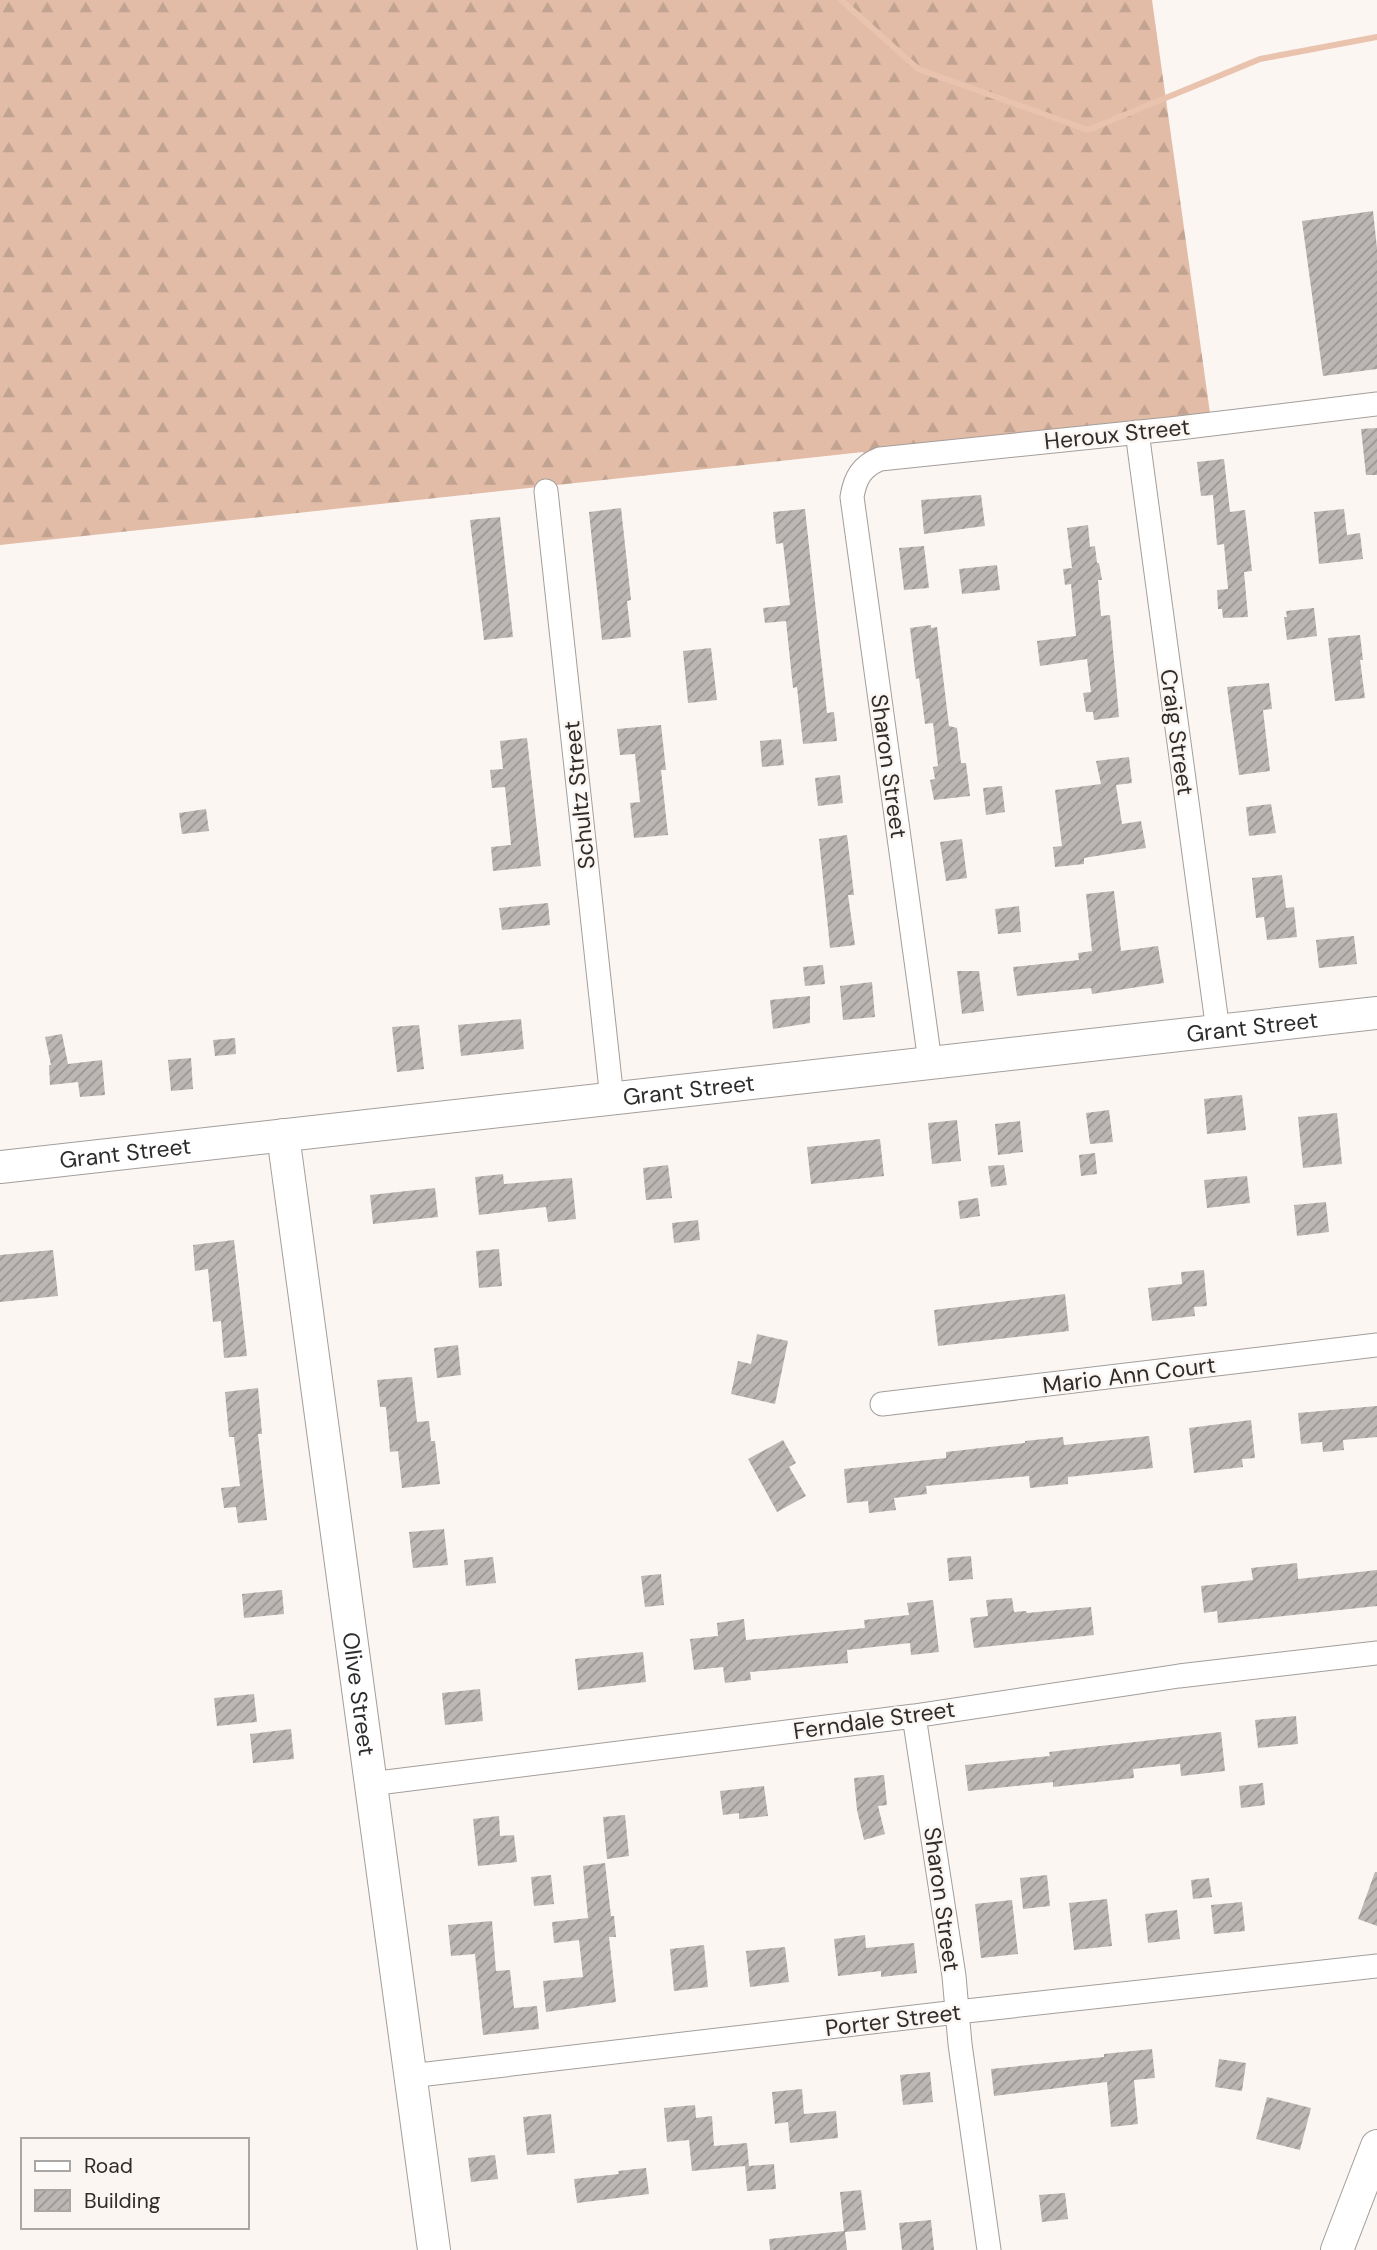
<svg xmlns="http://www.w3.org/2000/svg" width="1377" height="2250" font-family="'DM Sans',sans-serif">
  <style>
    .forest { fill: url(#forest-firs) }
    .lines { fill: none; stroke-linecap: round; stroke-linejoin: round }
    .stream { stroke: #e9c3ae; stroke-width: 6 }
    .building { fill: url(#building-hatch) }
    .street-casing { stroke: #a39e9b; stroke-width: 25 }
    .secondary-casing { stroke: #a39e9b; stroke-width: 34 }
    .street { stroke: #fff; stroke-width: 23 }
    .secondary { stroke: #fff; stroke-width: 32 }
    .labels { text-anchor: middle; stroke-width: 5; stroke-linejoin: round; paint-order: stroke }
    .street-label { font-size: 23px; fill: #2f2d2c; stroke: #fcf6f3 }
  </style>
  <defs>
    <pattern id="forest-firs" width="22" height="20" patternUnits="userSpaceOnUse" patternTransform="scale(1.75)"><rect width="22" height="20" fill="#e2bca7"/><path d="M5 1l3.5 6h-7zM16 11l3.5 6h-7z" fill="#c2a290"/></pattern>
    <pattern id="building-hatch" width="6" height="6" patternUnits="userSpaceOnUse" patternTransform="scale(1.75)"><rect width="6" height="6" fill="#bcb7b4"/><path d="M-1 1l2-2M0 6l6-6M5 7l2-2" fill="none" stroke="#999593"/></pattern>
  </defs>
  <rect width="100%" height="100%" fill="#fcf6f3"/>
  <path class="forest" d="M0 0H1152L1211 420 867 460 863 452 0 545Z"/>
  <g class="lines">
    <path class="stream" d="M841 0 918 69 1088 130 1260 59 1377 37"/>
  </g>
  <path class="building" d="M1373 211 1377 248V369L1323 376 1302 221Z
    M1377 428V475H1366L1361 429Z
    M1224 459 1230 512 1245 510 1252 571 1244 572 1248 617 1223 618 1222 609H1218L1217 590 1228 589 1224 544 1217 545 1213 495 1201 496 1197 462Z
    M981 495 985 526 924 534 921 500Z
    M621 508 631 600 627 601 631 637 602 640 589 512Z
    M805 509 827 713 834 712 837 741 803 744 797 687 793 688 786 621 765 623 763 608 790 605 783 543 776 544 773 512Z
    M1344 509 1347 535 1360 533 1363 559 1319 564 1314 512Z
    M500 517 513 637 484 640 470 520Z
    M1088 525 1090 547 1095 546 1097 563H1099L1102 580H1098L1101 616 1110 615 1119 717 1094 720 1093 712H1086L1083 693 1091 692 1087 659 1040 666 1037 641 1076 636 1071 584 1065 585 1063 569 1072 568 1067 528Z
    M924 546 929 588 904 590 899 548Z
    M997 565 1000 590 962 594 959 569Z
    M1314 608 1317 636 1287 640 1284 617H1287L1286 611Z
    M931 625V628L937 627 949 726 957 728 961 763H966L970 796 934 800 930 780 935 779 933 767 938 766 933 723 925 724 919 678 916 679 910 628Z
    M1360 635 1363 660H1360L1365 698 1335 701 1328 638Z
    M711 648 717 700 688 703 683 651Z
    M1269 683 1272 709 1263 710 1270 771 1239 775 1227 687Z
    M661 725 666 770H661L668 835 634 838 630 803 640 802 635 754 620 755 617 729Z
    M527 738 541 866 493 871 491 847 511 845 505 787 492 788 490 770 503 769 500 741Z
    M781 739 784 765 762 767 760 741Z
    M1129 757 1132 783 1116 785 1122 824 1141 821 1146 848 1084 858V864L1055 867 1053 847 1062 846 1055 790 1101 784 1096 761Z
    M840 775 843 803 818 806 815 778Z
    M1002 786 1005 812 986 815 983 788Z
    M1271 804 1276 833 1249 836 1246 807Z
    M206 809 209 831 182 834 179 813Z
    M847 835 854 895H848L855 945 830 948 819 839Z
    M962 839 967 878 946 881 940 842Z
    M1282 875 1286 908 1294 907 1297 937 1267 940 1264 917 1256 918 1252 878Z
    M1114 891 1121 951 1158 946 1164 983 1092 994 1091 988 1017 996 1013 967 1079 960 1078 953 1092 951 1086 894Z
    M548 903 550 925 502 930 499 908Z
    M1019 906 1021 932 998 934 995 909Z
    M1354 936 1357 964 1319 968 1316 940Z
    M823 965 825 984 805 986 803 967Z
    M957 971H979L984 1011 962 1014Z
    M872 982 875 1017 843 1020 840 986Z
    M810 996V1023L773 1029 770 1000Z
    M521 1019 524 1049 461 1056 458 1025Z
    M419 1025 424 1069 397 1072 392 1027Z
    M62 1034 68 1064 102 1060 105 1095 80 1097 78 1082 50 1085 49 1065H51L45 1037Z
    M235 1038 236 1054 215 1056 213 1040Z
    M191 1058 193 1089 171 1091 168 1060Z
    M1242 1095 1246 1130 1207 1134 1204 1099Z
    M1109 1110 1113 1142 1090 1144 1086 1113Z
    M1337 1113 1342 1164 1303 1168 1298 1117Z
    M957 1120 961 1161 932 1164 928 1123Z
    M1020 1121 1023 1152 998 1155 995 1124Z
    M880 1139 884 1176 811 1184 807 1147Z
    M1095 1153 1097 1174 1081 1176 1079 1155Z
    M668 1165 672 1198 646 1200 643 1168Z
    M1004 1165 1007 1185 991 1187 988 1166Z
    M503 1174 504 1184 572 1178 576 1219 548 1222 546 1207 479 1215 475 1177Z
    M1247 1176 1250 1203 1207 1208 1204 1180Z
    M435 1188 438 1217 373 1224 370 1195Z
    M978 1198 980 1216 960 1219 958 1201Z
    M1326 1202 1329 1232 1297 1236 1294 1205Z
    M698 1220 700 1240 674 1243 672 1223Z
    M234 1240 247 1356 224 1358 221 1321 213 1322 208 1269 195 1271 193 1245Z
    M499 1249 502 1286 479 1288 476 1251Z
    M53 1250 58 1296 0 1302V1255Z
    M1204 1270 1207 1306 1194 1307 1195 1316 1152 1321 1148 1288 1182 1284 1181 1272Z
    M1065 1294 1069 1331 938 1346 934 1310Z
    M757 1334 788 1341 775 1404 731 1394 738 1361 751 1364Z
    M458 1345 461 1375 437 1378 434 1348Z
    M412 1377 417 1422 429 1421 431 1441H435L440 1484 402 1488 398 1451 390 1452 386 1407H380L377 1380Z
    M258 1388 262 1434H258L267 1520 238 1523 236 1507 224 1508 221 1488 240 1486 234 1437H229L225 1392Z
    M1377 1406V1437L1343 1440 1344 1450 1323 1452 1322 1442 1301 1444 1298 1413Z
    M1251 1420 1255 1458 1242 1459 1243 1467 1194 1473 1189 1428Z
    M1149 1436 1153 1468 1068 1477V1484L1030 1488 1029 1476 926 1486 927 1494 894 1498 896 1510 869 1513 868 1501 847 1503 844 1469 946 1458V1452L1025 1443V1441L1063 1437 1064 1445Z
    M783 1440 796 1463 789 1467 806 1496 777 1512 748 1459Z
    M444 1529 448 1565 413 1568 409 1532Z
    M971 1556 973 1579 949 1581 947 1558Z
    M493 1557 496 1583 466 1586 464 1560Z
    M1297 1563 1298 1579 1377 1570V1606L1218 1623 1217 1611 1204 1613 1201 1586 1253 1580 1251 1568Z
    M661 1574 664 1605 645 1607 641 1576Z
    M282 1590 284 1614 244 1618 242 1594Z
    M1012 1598 1014 1612 1026 1611 1027 1613 1091 1607 1094 1635 974 1648 970 1618 988 1616 986 1600Z
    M933 1600 939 1652 911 1655 910 1643 847 1650 848 1663 750 1672 751 1680 725 1683 723 1667 694 1670 690 1639 718 1636 717 1623 744 1619 746 1640 865 1628 864 1620 909 1615 907 1603Z
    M643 1652 646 1682 578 1690 575 1659Z
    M480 1689 483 1721 445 1725 442 1693Z
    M254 1694 257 1722 217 1726 214 1698Z
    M1296 1716 1298 1744 1258 1748 1255 1720Z
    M291 1729 294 1759 253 1763 250 1734Z
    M1221 1732 1225 1771 1181 1776 1180 1764 1133 1769 1134 1778 1053 1787V1782L968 1791 965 1765 1050 1756 1049 1752Z
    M884 1775 887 1805 878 1806 885 1834 864 1840 857 1810 854 1778Z
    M1263 1783 1265 1805 1241 1808 1239 1786Z
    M764 1786 768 1816 739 1819V1813L723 1815 720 1791Z
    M625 1815 629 1856 607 1859 603 1817Z
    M499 1816 500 1836 514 1835 517 1862 478 1866 473 1819Z
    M605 1863 611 1916H614L616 1937H609L616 2002 546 2012 543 1981 583 1977 579 1940 554 1943 552 1922 588 1918 583 1866Z
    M1375 1872H1377V1926L1358 1919Z
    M551 1875 554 1904 534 1906 531 1877Z
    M1047 1875 1050 1906 1023 1909 1020 1878Z
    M1209 1878 1212 1897 1193 1899 1191 1880Z
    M1107 1899 1112 1946 1074 1950 1069 1903Z
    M1012 1900 1018 1954 981 1958 975 1904Z
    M1242 1902 1245 1931 1214 1934 1211 1905Z
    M1177 1910 1180 1939 1148 1943 1145 1914Z
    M492 1921 496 1971 510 1970 514 2008 537 2006 539 2029 483 2035 475 1954 451 1956 448 1925Z
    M865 1935 866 1948 914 1943 917 1973 881 1977V1971L838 1976 834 1939Z
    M704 1945 708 1987 674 1991 670 1949Z
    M785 1947 789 1982 750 1987 746 1951Z
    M1152 2049 1155 2078 1134 2080 1138 2124 1111 2127 1107 2082 994 2096 991 2069 1104 2057V2054Z
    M1219 2059 1246 2063 1242 2091 1215 2087Z
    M930 2072 933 2102 903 2105 900 2075Z
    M802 2089 804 2114 836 2111 838 2138 790 2143 788 2122 775 2124 772 2092Z
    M1267 2097 1311 2108 1300 2150 1256 2139Z
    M695 2105 696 2118 712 2116 714 2146 747 2143 749 2166 774 2164 776 2189 747 2191 745 2166 692 2171 689 2140 667 2142 664 2108Z
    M551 2114 555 2153 527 2155 523 2117Z
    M495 2155 498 2179 471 2182 468 2158Z
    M646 2168 649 2194 577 2203 574 2179 619 2174 618 2171Z
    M861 2190 866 2230 845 2232 847 2250H770L769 2239 844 2231 840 2192Z
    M1065 2193 1068 2219 1042 2222 1039 2195Z
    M931 2220 934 2250H902L899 2223Z"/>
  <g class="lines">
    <defs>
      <path id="street" d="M1137 432 1218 1031
        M546 491 612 1099
        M930 1062 852 497C855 478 862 466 880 459L1179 428 1377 404
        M882 1404 1377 1345
        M914 1716 954 1976 960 2044 989 2250
        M370 1784 914 1716 1179 1676 1377 1653
        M410 2076 957 2012 1377 1966"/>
      <g id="secondary">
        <path id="s1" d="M283 1135 434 2250"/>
        <path id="s2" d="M0 1167 1377 1013"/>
        <path d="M1337 2250 1377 2146"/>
      </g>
    </defs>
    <use href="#street" class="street-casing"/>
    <use href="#secondary" class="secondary-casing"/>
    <use href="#street" class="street"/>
    <use href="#secondary" class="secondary"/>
  </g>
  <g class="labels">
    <g class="street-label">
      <text transform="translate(1117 434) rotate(-6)" y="8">Heroux Street</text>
      <text transform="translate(1177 732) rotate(82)" y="8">Craig Street</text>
      <text transform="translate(889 766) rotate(82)" y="8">Sharon Street</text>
      <text transform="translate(579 795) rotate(-96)" y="8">Schultz Street</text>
      <text dy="8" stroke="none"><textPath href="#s2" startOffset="1260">Grant Street</textPath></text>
      <text dy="8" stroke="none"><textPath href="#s2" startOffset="693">Grant Street</textPath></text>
      <text dy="8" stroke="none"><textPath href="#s2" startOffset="126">Grant Street</textPath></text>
      <text transform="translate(1129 1375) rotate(-7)" y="8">Mario Ann Court</text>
      <text dy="8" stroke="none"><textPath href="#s1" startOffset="564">Olive Street</textPath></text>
      <text transform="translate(874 1720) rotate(-8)" y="8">Ferndale Street</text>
      <text transform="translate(942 1899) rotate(82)" y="8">Sharon Street</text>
      <text transform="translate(893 2020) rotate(-7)" y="8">Porter Street</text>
    </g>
  </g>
  <rect x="21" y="2138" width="228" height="91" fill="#fcf6f3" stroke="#aaa6a3" stroke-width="2"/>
  <rect x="35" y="2161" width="35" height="10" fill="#ffffff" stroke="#aaa6a3" stroke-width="2"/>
  <text x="84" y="2173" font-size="21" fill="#2f2d2c">Road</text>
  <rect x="35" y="2190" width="35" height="21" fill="url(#building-hatch)" stroke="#aaa6a3" stroke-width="2"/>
  <text x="84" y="2208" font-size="21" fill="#2f2d2c">Building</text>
</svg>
